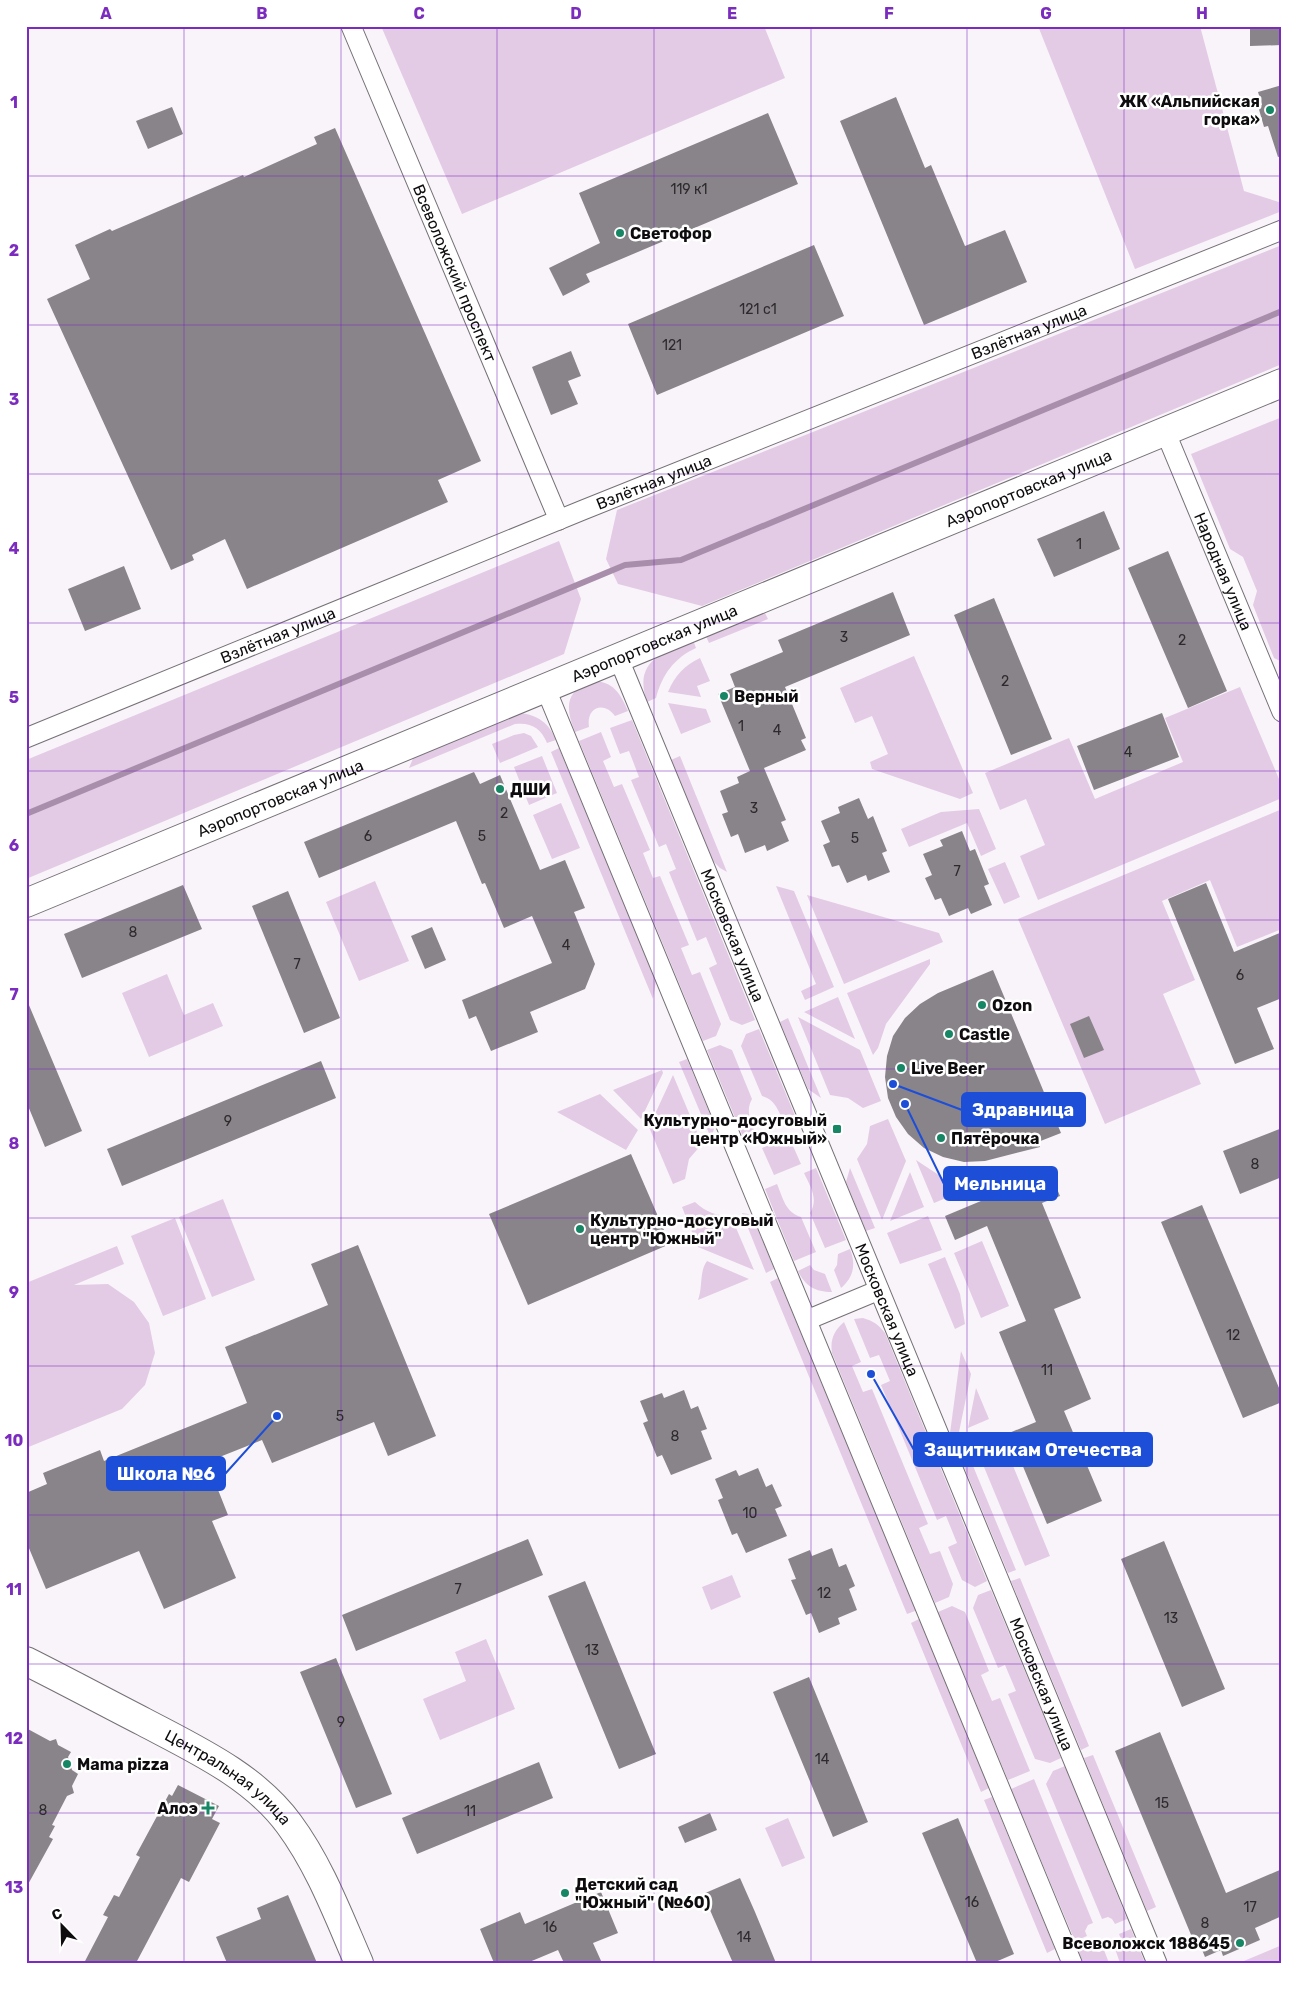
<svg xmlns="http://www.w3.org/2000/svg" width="1308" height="1989" font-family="Rubik,sans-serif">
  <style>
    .green { fill: #e3cbe5 }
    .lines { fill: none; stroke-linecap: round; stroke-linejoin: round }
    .stream { stroke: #a98eac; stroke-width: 6 }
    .building { fill: #898489 }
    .street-casing { stroke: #757075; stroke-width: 21 }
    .secondary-casing { stroke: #757075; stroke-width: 30 }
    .street { stroke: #fff; stroke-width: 19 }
    .secondary { stroke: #fff; stroke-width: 28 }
    .grid { fill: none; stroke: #7b2cbf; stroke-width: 1; stroke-opacity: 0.55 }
    .poi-dot { fill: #168664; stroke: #fff; stroke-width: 2 }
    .labels { text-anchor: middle; stroke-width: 5; stroke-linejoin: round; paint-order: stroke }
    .number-label { font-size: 14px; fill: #2d2a2d }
    .poi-label { font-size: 16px; font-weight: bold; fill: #0e0c0e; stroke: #fff; text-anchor: start }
    .street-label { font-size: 16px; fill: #0e0c0e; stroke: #fff }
    .leader { fill: none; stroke: #1d4ed8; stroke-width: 2 }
    .callout-dot { fill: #1d4ed8; stroke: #fff; stroke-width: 2 }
    .callout { fill: #1d4ed8; stroke: #1d4ed8; stroke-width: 2 }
    .callout-label { font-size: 18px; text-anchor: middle; font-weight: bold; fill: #fff }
    .neatline { fill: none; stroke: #7b2cbf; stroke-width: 2 }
    .grid-label { font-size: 16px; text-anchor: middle; font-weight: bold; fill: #7b2cbf }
  </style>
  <rect width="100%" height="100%" fill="#f9f4fa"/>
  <path class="green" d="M381 26H764L785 78 462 214Z
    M1038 26H1200L1244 191 1282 203V211L1135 269Z
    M1282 245V364L702 606 618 584 606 559 617 510Z
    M1282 417V662L1274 658 1253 605 1257 591 1243 557 1230 549 1191 454Z
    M559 541 581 599 564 654 26 879V760Z
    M764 611 768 619 709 643 705 634Z
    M693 640 696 648C674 658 662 675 656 698L647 702C633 661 662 653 693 640Z
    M914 656 973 793 960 799 872 769 870 762 888 754 872 716 855 723 840 688Z
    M700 658 710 681 697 686 701 697 668 692C675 675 684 666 700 658Z
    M590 681C612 680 620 692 628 711L615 716C604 701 586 707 589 727L575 732C566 709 564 693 590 681Z
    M1240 687 1282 786V798L1038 900 1020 856 1045 845 1026 799 1000 810 985 773 1069 738 1095 799 1183 762 1165 718Z
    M668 703 706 709 711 722 681 734Z
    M520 713C538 715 549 723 556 740L547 743C541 728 531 722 515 724L409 768 414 756 511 716Z
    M632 720 755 1020 742 1025 730 1020 709 968 717 964 706 937 697 941 669 872 676 869 666 844 659 847 631 780 639 777 629 751 620 754 610 728Z
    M601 732 611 757 603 761 614 787 622 784 650 850 643 853 653 878 660 876 689 945 681 948 692 975 700 972 721 1024 716 1036 703 1041 579 741Z
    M524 733 531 736 538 747 500 763 492 744 514 735Z
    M559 748 656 981 653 999 551 752Z
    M542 756 557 793 529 805 514 767Z
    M680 756 727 872 720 868 713 861 671 760Z
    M561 803 580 848 552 859 533 815Z
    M979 809 996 849 981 856 967 823 909 847 901 829 941 812Z
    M1282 809V929L1237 947 1210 880 1162 901 1195 980 1163 994 1201 1084 1105 1124 1018 919Z
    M1005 862 1020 897 1004 904 988 869Z
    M375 881 409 961 359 981 326 902Z
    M776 886 794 891 834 987 805 1000 801 991 816 984Z
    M807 895 939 933 943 942 844 984Z
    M930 959V964L886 1024 878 1048 873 1055 847 993Z
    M167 974 184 1015 213 1003 223 1026 149 1057 122 993Z
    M838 997 855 1039 804 1012Z
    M798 1017 860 1050 881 1101 863 1108 848 1098 830 1095Z
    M788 1018 821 1098 808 1089 780 1022Z
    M759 1029 798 1123 786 1128C780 1115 777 1100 762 1096L741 1046 746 1034Z
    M720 1045 732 1050 752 1099C744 1113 753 1126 758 1139L746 1144 707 1050Z
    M687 1059 715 1126 711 1138 679 1062Z
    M662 1070 663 1073 641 1119 613 1090Z
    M673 1075 702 1144 689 1159 685 1179 673 1184 649 1127Z
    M600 1094 638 1130 626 1150 557 1112Z
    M888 1119 906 1161 882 1220 857 1159 867 1144 870 1126Z
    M789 1137 801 1164 774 1175 762 1148Z
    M916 1160 963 1191 934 1203Z
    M816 1168 846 1240 825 1248 810 1213C819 1199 810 1186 804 1173Z
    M850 1168 875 1228 866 1231 846 1182Z
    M910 1172 924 1207 890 1221Z
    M777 1184C783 1198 785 1212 801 1217L816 1252 794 1261 765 1189Z
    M223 1199 255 1280 212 1297 179 1217Z
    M695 1202C706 1212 716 1216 731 1216L754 1270 698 1247 682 1207Z
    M742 1213 748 1214 754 1220 774 1269 766 1273Z
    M928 1216 942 1250 900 1264 887 1233Z
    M175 1218 206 1299 163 1316 131 1236Z
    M982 1241 1009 1306 981 1318 954 1253Z
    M117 1246 124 1264 74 1285 108 1284 134 1302 149 1323 155 1353 145 1385 122 1409 26 1448V1283Z
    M850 1249C856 1264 854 1277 841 1288L834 1270 837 1265 838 1254Z
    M945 1257 960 1294 965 1324 955 1329 928 1264Z
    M707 1261 749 1279 698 1300C703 1287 699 1272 707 1261Z
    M810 1265 814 1270 825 1274 832 1292C815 1292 805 1286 798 1271Z
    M778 1278 916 1611H915L907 1614 770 1282Z
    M863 1318C873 1321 878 1324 885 1333L987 1581 975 1587 962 1580 948 1547 957 1543 946 1516 937 1520 881 1385 890 1381 879 1355 870 1358 854 1319Z
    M844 1322 861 1362 852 1366 863 1392 872 1389 928 1524 919 1528 930 1554 940 1551 953 1584 949 1597 935 1603 832 1353C830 1339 834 1331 844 1322Z
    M961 1351 971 1374 959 1432 1016 1570 1008 1573 950 1433Z
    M976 1388 989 1419 968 1428Z
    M1009 1456 1050 1556 1025 1566 984 1467Z
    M732 1575 741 1597 711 1610 702 1587Z
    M1020 1578 1089 1746 1081 1750 1011 1581Z
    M991 1590 1061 1758 1050 1763 1035 1759 1008 1694 1016 1691 1005 1665 998 1668 973 1608 978 1595Z
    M952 1606 965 1612 989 1671 981 1675 992 1701 1000 1698 1030 1771 1008 1780 938 1612Z
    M919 1619 989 1788 981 1792 911 1623Z
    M486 1639 515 1709 440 1740 423 1699 466 1681 455 1652Z
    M1093 1755 1156 1907 1147 1911 1084 1758Z
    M1065 1766 1127 1919 1115 1924 1112 1919 1108 1917 1102 1919 1046 1784 1053 1771Z
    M1034 1779 1093 1923 1088 1925 1085 1931 1087 1936 1075 1941 1011 1789Z
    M992 1797 1055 1949 1047 1953 984 1800Z
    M788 1818 805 1858 782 1867 765 1828Z
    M1131 1929 1145 1963H1120L1114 1946 1119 1944 1121 1939 1119 1934Z
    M1091 1945 1093 1950 1099 1952 1104 1950 1109 1963H1083L1078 1951Z
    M1282 1945V1963H1239Z"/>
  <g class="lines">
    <path class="stream" d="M26 814 625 565 681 560 1282 311"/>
  </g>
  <path class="building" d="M1250 26H1282V45L1250 46Z
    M1282 85V156L1278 157 1268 126 1264 127 1258 106 1262 105 1258 92Z
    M896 97 925 168 931 165 965 246 1005 230 1027 282 924 325 840 121Z
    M172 107 183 134 148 149 136 121Z
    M768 113 798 184 586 274 590 282 563 296 549 268 600 243 579 193Z
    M335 128 481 461 438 480 448 502 247 589 225 539 192 555 194 560 171 570 47 299 90 279 75 245 110 229 112 231 243 175 244 177 317 144 314 137Z
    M814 245 844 316 657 395 628 324Z
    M571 351 581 376 568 381 578 404 551 415 532 367Z
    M1104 511 1120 549 1054 577 1037 539Z
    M1168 551 1227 691 1188 708 1128 568Z
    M124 566 141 609 85 631 68 589Z
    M893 592 910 635 785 687 806 738 801 740 806 750 764 768 786 820 781 822 789 841 767 851 765 845 745 853 738 834 731 837 722 814 728 812 720 791 739 783 737 777 750 771 718 694 735 687 730 674 783 652 778 640Z
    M994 598 1052 739 1011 755 954 615Z
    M1162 713 1179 757 1094 790 1077 746Z
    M474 772 480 784 500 775 540 870 565 860 585 908 574 912 595 964 585 989 530 1012 538 1032 491 1051 476 1016 469 1019 462 1000 552 963 532 916 504 928 485 883 482 884 456 821 319 878 304 842Z
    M859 798 868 819 873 816 887 851 882 853 890 872 868 881 866 875 847 883 839 865 832 867 823 845 830 842 821 821 840 813 838 807Z
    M962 831 970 851 975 849 989 884 984 886 992 905 971 914 968 908 949 916 941 898 935 900 925 878 932 875 923 854 943 846 940 840Z
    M1206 883 1234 952 1282 932V998L1257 1008 1274 1049 1235 1064 1168 899Z
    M183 885 202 929 82 978 64 934Z
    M288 891 340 1018 304 1033 252 906Z
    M432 927 446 960 425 969 411 936Z
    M993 970 1061 1133 1038 1142 1040 1147 985 1161 964 1162 943 1157 924 1148 908 1134 896 1117 888 1098 885 1077 887 1056 893 1036 905 1018 920 1004 938 993Z
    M26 998 82 1131 45 1147 26 1101Z
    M1089 1016 1104 1050 1084 1058 1070 1024Z
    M321 1061 336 1098 122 1186 107 1149Z
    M1282 1128V1177L1240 1194 1223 1151Z
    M631 1154 670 1244 528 1305 489 1214Z
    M1050 1172 1060 1196 1042 1203 1081 1298 1054 1309 1091 1399 1064 1411 1102 1501 1047 1524 1009 1433 1036 1422 999 1332 1026 1321 987 1226 955 1240 945 1216Z
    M1202 1205 1282 1395V1402L1243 1418 1161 1222Z
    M358 1245 436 1436 388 1456 374 1422 272 1463 262 1440 207 1462 228 1515 212 1521 236 1578 164 1609 139 1551 46 1589 26 1541V1493L47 1484 43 1473 100 1450 104 1461 247 1403 225 1347 328 1305 311 1264Z
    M684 1390 691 1409 698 1406 707 1429 701 1431 712 1459 671 1475 662 1455 657 1457 643 1423 648 1421 640 1401 662 1393 664 1398Z
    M758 1468 766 1487 772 1484 782 1506 775 1509 787 1536 746 1553 737 1533 732 1535 718 1500 723 1498 715 1479 736 1470 739 1476Z
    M528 1539 543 1575 356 1651 342 1615Z
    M1164 1541 1225 1689 1182 1707 1121 1559Z
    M832 1548 839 1567 846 1564 855 1586 849 1589 857 1610 838 1618 840 1624 819 1633 811 1613 806 1615 791 1580 796 1579 788 1559 810 1550 812 1556Z
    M585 1581 656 1754 619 1769 548 1596Z
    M336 1658 392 1794 356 1808 300 1672Z
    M809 1677 868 1822 833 1837 773 1692Z
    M26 1728 50 1741 56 1739 58 1745 71 1752 68 1757 72 1770 78 1774 72 1786 74 1793 67 1796 52 1825 55 1826 49 1837 53 1839 26 1888Z
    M1160 1732 1226 1893 1282 1869V1916L1255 1928 1260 1940 1223 1956 1221 1950 1205 1957 1198 1940 1194 1942 1115 1751Z
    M539 1762 553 1798 417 1854 402 1818Z
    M178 1785 219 1806 212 1819 220 1823 189 1882 181 1878 136 1963H84L108 1917 103 1915 114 1895 119 1897 140 1857 136 1855 169 1794 172 1796Z
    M710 1813 717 1830 685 1843 678 1827Z
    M958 1818 1014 1954 993 1963H977L922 1833Z
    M740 1878 755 1912 776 1963H733L703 1894Z
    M601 1892 618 1933 593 1943 602 1963H564L558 1950 527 1963H494L480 1929 520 1912 525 1924Z
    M288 1895 317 1963H227L216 1937 261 1919 257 1908Z"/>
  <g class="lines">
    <defs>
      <g id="street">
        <path id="s1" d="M351 26 559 520"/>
        <path id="s2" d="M1165 431 1282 712"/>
        <path id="s3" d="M618 657 1157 1963"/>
        <path d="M545 687 1072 1963"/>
        <path id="s4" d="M26 738 583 510 1282 230"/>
        <path d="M807 1320 879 1290"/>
      </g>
      <g id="secondary">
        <path id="s5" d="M26 903 1282 383"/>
        <path id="s6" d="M26 1661C66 1681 105 1702 144 1722 195 1749 254 1776 289 1824 320 1866 338 1915 359 1963"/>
      </g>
    </defs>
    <use href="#street" class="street-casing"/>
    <use href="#secondary" class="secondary-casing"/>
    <use href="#street" class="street"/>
    <use href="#secondary" class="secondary"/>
  </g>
  <path class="grid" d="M184 26V1963M341 26V1963M497 26V1963M654 26V1963M811 26V1963M967 26V1963M1124 26V1963M26 176H1282M26 325H1282M26 474H1282M26 623H1282M26 771H1282M26 920H1282M26 1069H1282M26 1218H1282M26 1366H1282M26 1515H1282M26 1664H1282M26 1813H1282"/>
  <g class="poi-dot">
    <circle cx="1270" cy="110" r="5"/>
    <circle cx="620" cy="233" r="5"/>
    <circle cx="724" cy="696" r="5"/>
    <circle cx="500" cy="789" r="5"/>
    <circle cx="982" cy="1005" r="5"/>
    <circle cx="949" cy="1034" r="5"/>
    <circle cx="901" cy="1068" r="5"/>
    <rect x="832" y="1124" width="10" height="10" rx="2.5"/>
    <circle cx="941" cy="1138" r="5"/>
    <circle cx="580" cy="1229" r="5"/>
    <circle cx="67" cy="1764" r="5"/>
    <path d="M205.5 1800.5h5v5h5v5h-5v5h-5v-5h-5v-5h5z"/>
    <circle cx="565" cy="1893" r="5"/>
    <circle cx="1240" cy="1943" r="5"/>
  </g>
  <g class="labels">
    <g class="number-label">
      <text x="689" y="194">119 к1</text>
      <text x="758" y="314">121 с1</text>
      <text x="672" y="350">121</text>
      <text x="1079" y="549">1</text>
      <text x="844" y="642">3</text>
      <text x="1182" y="645">2</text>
      <text x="1005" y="686">2</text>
      <text x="741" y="731">1</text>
      <text x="777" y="735">4</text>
      <text x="1128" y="757">4</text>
      <text x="754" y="813">3</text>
      <text x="504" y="818">2</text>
      <text x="368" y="841">6</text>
      <text x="482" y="841">5</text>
      <text x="855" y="843">5</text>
      <text x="957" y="876">7</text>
      <text x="133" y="937">8</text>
      <text x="566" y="950">4</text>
      <text x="297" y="969">7</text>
      <text x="1240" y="980">6</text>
      <text x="228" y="1126">9</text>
      <text x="1255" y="1169">8</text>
      <text x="1233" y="1340">12</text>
      <text x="1047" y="1375">11</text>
      <text x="340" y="1421">5</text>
      <text x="675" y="1441">8</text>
      <text x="750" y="1518">10</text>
      <text x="458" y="1594">7</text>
      <text x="824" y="1598">12</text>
      <text x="1171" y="1623">13</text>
      <text x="592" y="1655">13</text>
      <text x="341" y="1727">9</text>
      <text x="822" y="1764">14</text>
      <text x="1162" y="1808">15</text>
      <text x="43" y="1815">8</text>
      <text x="470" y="1816">11</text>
      <text x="972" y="1907">16</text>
      <text x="1250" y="1912">17</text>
      <text x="1205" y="1928">8</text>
      <text x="550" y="1932">16</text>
      <text x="744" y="1942">14</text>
    </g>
    <g class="poi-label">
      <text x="1260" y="107" text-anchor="end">ЖК «Альпийская<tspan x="1260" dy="18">горка»</tspan></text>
      <text x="630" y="239">Светофор</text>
      <text x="734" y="702">Верный</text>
      <text x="510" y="795">ДШИ</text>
      <text x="992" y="1011">Ozon</text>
      <text x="959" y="1040">Castle</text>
      <text x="911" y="1074">Live Beer</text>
      <text x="827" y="1126" text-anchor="end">Культурно-досуговый<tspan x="827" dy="18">центр «Южный»</tspan></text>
      <text x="951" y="1144">Пятёрочка</text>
      <text x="590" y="1226">Культурно-досуговый<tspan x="590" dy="18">центр "Южный"</tspan></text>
      <text x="77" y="1770">Mama pizza</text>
      <text x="198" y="1814" text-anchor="end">Алоэ</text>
      <text x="575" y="1890">Детский сад<tspan x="575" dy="18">"Южный" (№60)</tspan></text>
      <text x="1230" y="1949" text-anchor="end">Всеволожск 188645</text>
    </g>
    <g class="street-label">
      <text dy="6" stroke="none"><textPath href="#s1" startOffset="268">Всеволожский проспект</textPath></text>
      <text dy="6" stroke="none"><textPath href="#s4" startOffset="1082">Взлётная улица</textPath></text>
      <text dy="6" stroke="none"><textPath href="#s4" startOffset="678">Взлётная улица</textPath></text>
      <text dy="6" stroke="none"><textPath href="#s5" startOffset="1085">Аэропортовская улица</textPath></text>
      <text dy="6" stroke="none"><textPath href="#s2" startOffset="152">Народная улица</textPath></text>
      <text dy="6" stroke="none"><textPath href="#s4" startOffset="272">Взлётная улица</textPath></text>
      <text dy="6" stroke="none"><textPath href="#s5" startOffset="680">Аэропортовская улица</textPath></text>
      <text dy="6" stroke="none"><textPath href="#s5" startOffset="275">Аэропортовская улица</textPath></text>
      <text dy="6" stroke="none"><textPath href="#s3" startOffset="301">Московская улица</textPath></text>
      <text dy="6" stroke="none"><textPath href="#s3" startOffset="706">Московская улица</textPath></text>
      <text dy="6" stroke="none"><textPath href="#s3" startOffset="1111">Московская улица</textPath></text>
      <text dy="6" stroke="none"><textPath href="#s6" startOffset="234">Центральная улица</textPath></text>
    </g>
  </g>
  <path class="leader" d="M893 1084L962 1110M905 1104L944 1184M871 1374L914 1450M277 1416L225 1474"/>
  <g class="callout-dot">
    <circle cx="893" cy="1084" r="5"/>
    <circle cx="905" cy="1104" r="5"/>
    <circle cx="871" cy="1374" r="5"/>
    <circle cx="277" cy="1416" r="5"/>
  </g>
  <g class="callout">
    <rect x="962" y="1093" width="123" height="33" rx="5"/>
    <rect x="944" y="1167" width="113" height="33" rx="5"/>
    <rect x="914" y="1433" width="238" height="33" rx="5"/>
    <rect x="107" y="1457" width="118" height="33" rx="5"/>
  </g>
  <g class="callout-label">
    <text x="1023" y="1116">Здравница</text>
    <text x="1000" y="1190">Мельница</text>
    <text x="1033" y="1456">Защитникам Отечества</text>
    <text x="166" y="1480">Школа №6</text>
  </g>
  <rect width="1308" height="1989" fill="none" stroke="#ffffff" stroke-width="55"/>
  <g transform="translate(62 1926) rotate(337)" stroke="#ffffff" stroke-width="4" paint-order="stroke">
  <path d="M0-4L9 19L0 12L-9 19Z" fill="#0e0c0e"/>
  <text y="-8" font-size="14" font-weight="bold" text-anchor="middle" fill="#0e0c0e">С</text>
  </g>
  <rect x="28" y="28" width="1252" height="1934" class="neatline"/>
  <g class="grid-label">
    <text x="106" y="19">A</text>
    <text x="262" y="19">B</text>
    <text x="419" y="19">C</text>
    <text x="576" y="19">D</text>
    <text x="732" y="19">E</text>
    <text x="889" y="19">F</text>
    <text x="1046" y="19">G</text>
    <text x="1202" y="19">H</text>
    <text x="14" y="108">1</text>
    <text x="14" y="256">2</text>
    <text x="14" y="405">3</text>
    <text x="14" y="554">4</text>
    <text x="14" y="703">5</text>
    <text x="14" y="851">6</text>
    <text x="14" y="1000">7</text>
    <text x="14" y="1149">8</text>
    <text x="14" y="1298">9</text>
    <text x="14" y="1446">10</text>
    <text x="14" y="1595">11</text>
    <text x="14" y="1744">12</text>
    <text x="14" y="1893">13</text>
  </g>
</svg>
